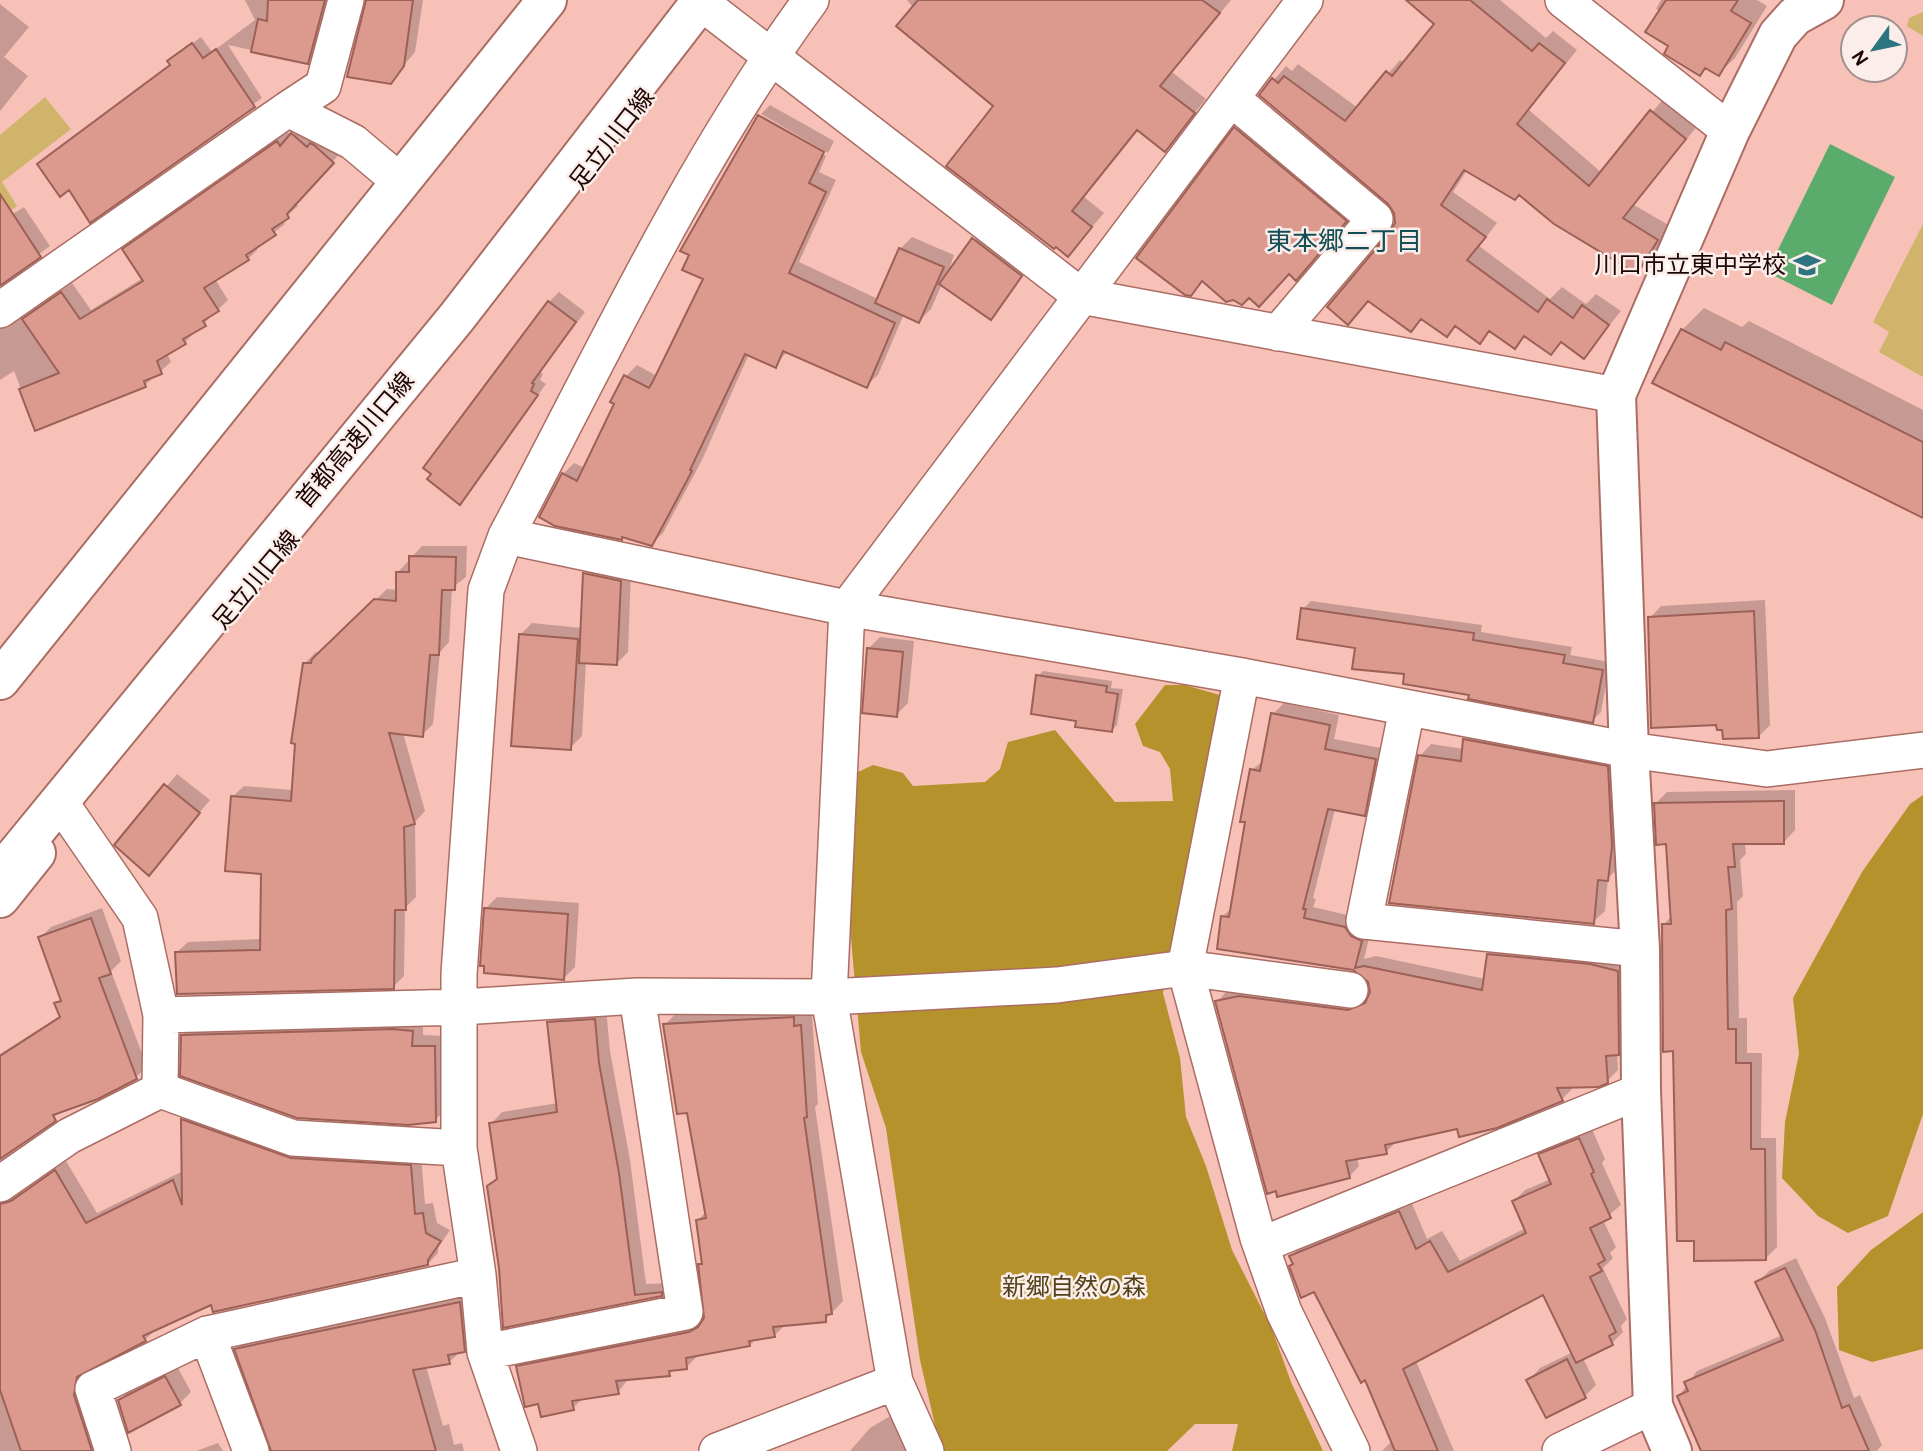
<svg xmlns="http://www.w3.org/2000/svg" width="1923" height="1451" font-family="Cabin,'Noto Sans JP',sans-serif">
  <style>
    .green { fill: #d0b46b }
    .forest { fill: #b5922b }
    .water { fill: #5bac6c }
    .shadow { fill: #0003 }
    .building { fill: #dc9a8f; stroke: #9c6057; stroke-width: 2 }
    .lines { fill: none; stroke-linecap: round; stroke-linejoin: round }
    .minor-casing { stroke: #ab6d63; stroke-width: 38 }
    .tertiary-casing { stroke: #ab6d63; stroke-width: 42 }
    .secondary-casing { stroke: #ab6d63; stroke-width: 42 }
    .motorway-casing { stroke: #ab6d63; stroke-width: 42 }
    .minor { stroke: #fff; stroke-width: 35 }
    .tertiary { stroke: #fff; stroke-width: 38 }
    .secondary { stroke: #fff; stroke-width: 38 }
    .motorway { stroke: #fff; stroke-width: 38 }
    .labels { text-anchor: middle; stroke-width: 5; stroke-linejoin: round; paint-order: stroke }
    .street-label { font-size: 24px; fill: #1c0604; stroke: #fbedea }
    .poi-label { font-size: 24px; fill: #1c0604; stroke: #fbedea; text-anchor: end }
    .park-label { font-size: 24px; fill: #514219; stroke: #fbedea }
    .neighbourhood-label { font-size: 26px; fill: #124e56; stroke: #fbedea }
  </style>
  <rect width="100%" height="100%" fill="#f8c1b8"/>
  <path class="green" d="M1923 12V36L1907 26 1909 18Z
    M45 97 71 129 2 182 17 206 0 218V135Z
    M1923 224V377L1879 352 1889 332 1873 322Z"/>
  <path class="forest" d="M1165 685H1185L1223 696 1180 919 1163 993 1180 1058 1186 1117 1206 1166 1232 1250 1272 1329 1291 1382 1323 1451H1232L1238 1424H1195L1167 1451H941L920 1360 886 1128 861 1052 847 892 856 773 873 765 903 773 913 786 985 782 1000 769 1008 742 1055 730 1115 802 1173 801 1170 769 1160 752 1143 746 1135 724Z
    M1923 795V1114L1888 1216 1848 1233 1818 1216 1782 1178 1785 1122 1799 1054 1793 998 1862 872 1910 804Z
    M1923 1212V1349L1872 1362 1839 1350 1837 1287 1871 1250Z"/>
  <path class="water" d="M1830 144 1895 177 1832 305 1767 272Z"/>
  <path class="shadow" d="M245 0H333L319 50 308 62 228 45 262 98 90 220 69 188 39 164 172 64 178 54 201 37 212 52 255 20Z
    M366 0H423L415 52 390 82Z
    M907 0H1231L1172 72 1206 99 1165 150 1139 129 1084 197 1104 213 1068 255 995 106Z
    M1407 0H1500L1546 38 1553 31 1577 50 1529 110 1602 173 1664 98 1698 125 1634 205 1670 226 1650 259 1637 272 1520 193 1467 170 1453 192 1497 223 1479 246 1550 299 1562 287 1586 304 1596 294 1621 311 1584 357 1562 341 1551 353 1526 335 1515 347 1491 330 1480 342 1457 325 1447 335 1423 318 1411 330 1392 233 1397 222 1395 211 1261 95 1286 66 1292 71 1298 64 1358 108 1400 60 1405 63 1436 24Z
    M1661 0H1757L1767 6 1735 58 1718 74 1707 67 1700 74 1671 46 1661 11 1656 9Z
    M0 4 29 27 4 57 28 76 0 111Z
    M770 105 834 141 828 153 761 114Z
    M760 115V118L826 156 819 172 836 180 799 262 878 299 900 249 912 237 954 255 947 276 985 227 1032 264 990 318 942 284 931 309 919 321 904 314 878 375 866 386 788 351 775 365 749 354 702 460 663 533 651 544 541 516 563 474 574 463 585 468 616 403 626 376 637 365 657 376 705 278 691 254 683 250Z
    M1247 117 1357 209 1308 267 1290 272 1249 296 1204 280 1190 294 1138 258Z
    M303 124 342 151 296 203 298 206 282 220 285 224 256 246 258 249 248 259 215 279 228 300 185 342 167 353 171 362 145 385 36 428 14 371 0 380V317H23L72 283 91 310 143 278 124 249 135 239 288 132 291 137Z
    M24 207 50 246 0 283V222Z
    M559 292 585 312 540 372 543 374 540 380 546 384 460 503 549 302Z
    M1704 308 1742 327 1749 321 1923 410V517L1682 330Z
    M422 546H467L466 577 452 588 449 642 440 652 433 724 422 735 403 733 425 811 415 822 416 897 405 908 404 976 393 987 176 953 188 942 262 939 263 872 232 797 244 786 293 790 304 664 316 652 320 653 387 589 398 590V572Z
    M596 562 631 570 628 652 616 664 586 662 582 736 570 748 520 635 532 623 582 628 585 574Z
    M1765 600 1770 725 1759 736 1650 618 1661 606Z
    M1311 601 1482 625 1481 632 1572 647 1570 655 1610 662 1601 712 1592 721 1471 693 1406 673 1357 646 1303 609Z
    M880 637 914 641 908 703 896 715 868 649Z
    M1043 671 1112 681 1111 688 1123 689 1117 725 1112 730 1078 719 1038 676Z
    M1284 703 1339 715 1334 739 1386 749 1375 803 1364 814 1335 809 1313 898 1316 899 1313 907 1356 917 1371 930 1364 959 1376 956 1485 979 1488 954 1499 944 1628 960 1629 1043 1617 1053 1618 1070 1607 1081 1571 1086 1572 1089 1562 1099 1397 1141 1386 1152 1357 1157 1359 1166 1349 1177 1217 1002 1227 991 1360 1000 1371 996 1370 981 1354 969 1223 916 1233 907 1247 821 1252 770 1264 760 1273 714Z
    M1476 728 1619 756 1618 868 1608 878 1605 911 1593 922 1420 756 1431 744 1464 749 1465 740Z
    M177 774 210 800 149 873 117 845Z
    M1795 790V830L1784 842 1745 843 1746 854 1740 860 1743 896 1737 902 1739 1018H1747V1053H1762L1761 1138H1776L1777 1247 1766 1258 1696 1239 1663 925 1673 915 1668 843 1656 803 1667 792Z
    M497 897 579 903 575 967 563 979 486 908Z
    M102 908 121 961 111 971 147 1067 136 1077 66 1108 0 1157V1054L61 1015 56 1004 62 998 40 938 51 927Z
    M805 1006V1015L812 1014 818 1104 815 1107 843 1301 825 1320 786 1324 774 1336 756 1339 750 1345 698 1355 687 1367 675 1368 669 1374 629 1378 618 1392 583 1398 573 1408 540 1402 518 1367 529 1355 706 1319 698 1220 706 1212 688 1111 665 1025 676 1013Z
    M606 1008 610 1051 630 1160 646 1284 673 1283 661 1294 505 1326 501 1268 489 1186 498 1176 491 1124 502 1112 558 1103 549 1022 560 1011Z
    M423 1020V1035L445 1036 446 1110 435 1120 183 1035 194 1024Z
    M193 1109 421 1155 425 1204 433 1203 437 1223 450 1230 438 1248V1253L428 1264 212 1303 156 1329 145 1340 86 1371 84 1383 102 1440 91 1451H0V1190L13 1194 24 1191 66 1161 97 1213 183 1171V1120Z
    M1591 1127 1605 1159 1602 1163 1621 1205 1603 1220 1616 1247 1610 1253 1613 1258 1603 1268 1627 1319 1621 1326 1623 1332 1612 1343 1583 1358 1596 1385 1585 1396 1529 1380 1540 1368 1573 1352 1544 1293 1416 1361 1454 1451H1382L1392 1441 1366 1378 1291 1256 1303 1245 1411 1201 1427 1239 1442 1231 1460 1261 1526 1228 1514 1201 1525 1190 1551 1179 1540 1155 1552 1143Z
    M1796 1258 1825 1318 1854 1398 1860 1395 1882 1445 1877 1451H1714L1679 1396 1697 1371 1783 1335 1758 1282 1769 1271Z
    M471 1292 475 1339 449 1362 426 1366 443 1426 449 1424 454 1445 462 1443 464 1451H276L236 1349 247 1338Z
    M177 1366 191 1392 180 1403 120 1400 131 1388Z
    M892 1415 911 1451H850L870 1428Z
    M218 1443 223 1451H196Z"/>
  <path class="building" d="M268 0H325L308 64 251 52 258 19 267 21Z
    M366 0H413L404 66 391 84 347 77Z
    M918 0H1202L1220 13 1160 86 1195 113 1165 152 1137 130 1072 211 1092 227 1068 257 1056 247 1054 249 946 166 993 106 896 26Z
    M1406 0H1470L1532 51 1539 43 1565 63 1517 124 1589 186 1650 110 1686 139 1623 218 1658 240 1637 274 1554 224 1519 195 1515 200 1464 170 1441 205 1486 237 1467 260 1538 312 1547 299 1573 318 1582 305 1609 325 1584 359 1561 342 1551 355 1524 336 1515 349 1489 331 1480 344 1455 326 1447 337 1421 319 1411 332 1368 301 1348 325 1327 307 1390 232 1395 223 1394 213 1388 204 1259 95 1272 78 1278 83 1284 76 1345 121 1386 71 1392 76 1434 24Z
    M1666 0H1738L1731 11 1751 23 1719 76 1705 68 1700 76 1664 54 1668 46 1645 32Z
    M192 43 203 58 216 49 255 107 90 223 69 190 60 197 37 164 170 65 167 61Z
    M758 115 824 152 809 183 826 192 789 273 895 323 867 388 783 351 776 368 745 354 690 470 692 471 652 546 622 537V540L555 526 539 517 562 473 577 481 614 404 610 402 624 375 649 388 653 381 703 279 682 270 689 255 680 251Z
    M1234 127 1347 221 1296 281 1289 274 1259 307 1249 298 1242 305 1233 300 1226 302 1202 281 1191 296 1185 295 1136 258Z
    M291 133 307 147 310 143 314 145 334 163 287 214 289 218 272 229 276 235 246 255 249 260 204 288 219 311 203 321 206 326 183 339 186 344 157 361 162 374 144 381 146 387 35 431 19 389 59 373 22 319 61 292 80 319 143 281 122 249 277 141 280 146Z
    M0 194 41 257 1 285 0 283Z
    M972 238 1022 276 991 320 939 284Z
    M899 248 944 267 919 323 875 303Z
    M548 301 576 322 532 383 534 384 531 391 538 395 460 505 427 479 431 474 423 468Z
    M1681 329 1721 350 1725 342 1923 442V518L1652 383Z
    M409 556 456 557 455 590H442L439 655H430L423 737 389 733 415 824 404 827 406 910H395L394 989 177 994 175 952 260 950 261 874 225 871 231 796 291 801 295 744 291 743 303 663H311L312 659 374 599 396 601V572H409Z
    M583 573 621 581 617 665 579 663Z
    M1301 608 1474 633 1473 640 1565 655 1563 663 1603 670 1593 723 1468 699 1469 695 1403 684 1404 674 1352 669 1355 648 1297 639Z
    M1754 611 1759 738 1723 739 1722 730H1717L1716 725 1651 728 1648 617Z
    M519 634 578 639 571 750 511 746Z
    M867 648 903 652 897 717 862 713Z
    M1036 675 1107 686 1106 692 1118 694 1112 732 1075 727 1076 721 1031 714Z
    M1271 713 1330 725 1325 749 1376 759 1365 816 1328 809 1303 909H1306L1304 918 1345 927 1351 936 1362 941 1355 968 1364 966 1482 990 1487 954 1590 964 1618 971 1619 1055 1606 1056 1608 1083 1599 1087 1557 1088 1563 1101 1497 1128 1459 1137 1457 1129 1385 1145 1387 1154 1346 1161 1350 1178 1277 1197 1276 1191 1267 1194 1215 1001 1239 996 1348 1010 1365 1003 1370 992 1368 982 1353 970 1217 949 1221 916 1229 917 1245 822H1240L1250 769 1260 771Z
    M1463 739 1608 766 1612 846 1608 881 1598 880 1594 924 1389 903 1418 755 1461 761Z
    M164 784 200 813 149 876 114 845Z
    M1784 801V844H1733L1735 867H1728L1732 909 1726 910 1728 1029H1736V1063H1751V1149H1765L1766 1260 1694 1261V1241H1677L1673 1051 1663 1052 1662 924H1671L1666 844 1656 845 1654 803Z
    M484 908 568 914 564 980 484 973V966H480Z
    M91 918 111 974 99 978 137 1079 98 1099 53 1115 56 1121 0 1159V1056L60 1017 54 1003 61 1001 38 937Z
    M794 1017V1026L801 1025 807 1117 804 1118 832 1314 826 1315V1322L773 1327 775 1337 749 1341 750 1346 686 1358 687 1369 669 1371 670 1376 616 1381 619 1394 572 1401 574 1410 541 1417 538 1404 525 1407 516 1366 689 1332 698 1327 704 1318 698 1264H702L696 1220 706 1218 687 1113 677 1114 663 1024Z
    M595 1019 599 1063 619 1173 635 1295 662 1292V1296L503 1328 499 1268 487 1186 497 1179 489 1123 557 1112 547 1022Z
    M393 1029 413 1031 412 1046H435L436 1122 408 1125 297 1118 180 1076 181 1035Z
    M181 1119 291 1158 411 1165 415 1214 423 1213 426 1233 441 1241 428 1260V1265L213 1312 211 1305 143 1336 146 1341 77 1377 74 1395 92 1451H21L0 1390V1204L11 1201 55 1170 86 1223 173 1180 182 1205Z
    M1579 1138 1594 1172 1591 1174 1611 1218 1590 1228 1605 1260 1598 1264 1602 1271 1590 1277 1616 1332 1609 1336 1613 1345 1576 1363 1543 1295 1403 1369 1438 1451H1395L1365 1380 1361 1383 1314 1292 1301 1298 1289 1266 1293 1264 1289 1256 1399 1211 1416 1249 1430 1241 1448 1272 1526 1233 1512 1201 1551 1184 1538 1154Z
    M1785 1268 1815 1330 1842 1408 1849 1405 1869 1451H1701L1677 1396 1688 1391 1684 1382 1783 1340 1755 1282Z
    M460 1302 465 1352 448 1355 450 1364 413 1370 436 1451H271L234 1349Z
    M1567 1359 1586 1398 1546 1418 1526 1380Z
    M165 1376 181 1405 128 1433 118 1400Z"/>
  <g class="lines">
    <defs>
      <path id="minor" d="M346 0 323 86 288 109 353 142 391 174
        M1563 0 1730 131
        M712 11 1081 296 1616 395
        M1231 98 1375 219 1278 333
        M0 310 288 109
        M506 536 847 608 1242 676 1629 750 1767 769 1923 750
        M1242 676 1185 968 1258 1238 1284 1312 1352 1451
        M1407 709 1364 921 1640 949
        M67 812 140 918 161 1015 160 1090
        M161 1015 461 1007 637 996 829 997 1057 985 1185 968 1350 990
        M0 1184 69 1136 160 1090 293 1138 459 1148
        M1261 1245 1641 1091
        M207 1334 251 1451
        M485 1352 685 1312 637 996
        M113 1451 93 1389 207 1334 478 1275
        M519 1451 485 1352 478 1275 459 1148V974L486 590 506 536C602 356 690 164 811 0
        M717 1451 895 1382
        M926 1451 895 1382 829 997 847 608 1305 0
        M1560 1451 1653 1406"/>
      <path id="tertiary" d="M1672 1451 1653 1406 1641 1091 1640 949 1629 750 1616 395 1730 131 1778 35 1795 16 1824 0"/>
      <path id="secondary" d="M0 898 36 853"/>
      <path id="motorway" d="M0 680 547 0
        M0 874 457 317 702 0"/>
    </defs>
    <use href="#minor" class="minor-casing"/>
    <use href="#tertiary" class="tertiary-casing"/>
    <use href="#secondary" class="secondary-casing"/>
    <use href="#motorway" class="motorway-casing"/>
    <use href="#minor" class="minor"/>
    <use href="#tertiary" class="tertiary"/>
    <use href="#secondary" class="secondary"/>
    <use href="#motorway" class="motorway"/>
  </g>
  <defs>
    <symbol id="school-bare" viewBox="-9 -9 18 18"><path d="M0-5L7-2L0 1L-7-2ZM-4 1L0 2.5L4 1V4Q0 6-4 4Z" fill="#2c747f" stroke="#fbedea" stroke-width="2.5" paint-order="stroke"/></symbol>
  </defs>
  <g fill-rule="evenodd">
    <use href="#school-bare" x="1788" y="246" width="38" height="38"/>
  </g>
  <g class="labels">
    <g class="street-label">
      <text transform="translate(612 139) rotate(-52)" y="8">足立川口線</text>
      <text transform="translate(355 440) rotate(-50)" y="8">首都高速川口線</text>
      <text transform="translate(256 580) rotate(-50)" y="8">足立川口線</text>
    </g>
    <g class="poi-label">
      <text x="1786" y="273">川口市立東中学校</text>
    </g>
    <g class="park-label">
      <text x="1074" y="1295">新郷自然の森</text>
    </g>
    <g class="neighbourhood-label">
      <text x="1344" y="250">東本郷二丁目</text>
    </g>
  </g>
  <g transform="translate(1874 49) rotate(237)"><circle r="33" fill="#fbedea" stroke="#a2918e" stroke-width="2"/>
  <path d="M0-5L12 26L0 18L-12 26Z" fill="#2c747f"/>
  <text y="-10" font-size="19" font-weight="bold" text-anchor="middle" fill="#1c0604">N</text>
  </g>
</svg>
